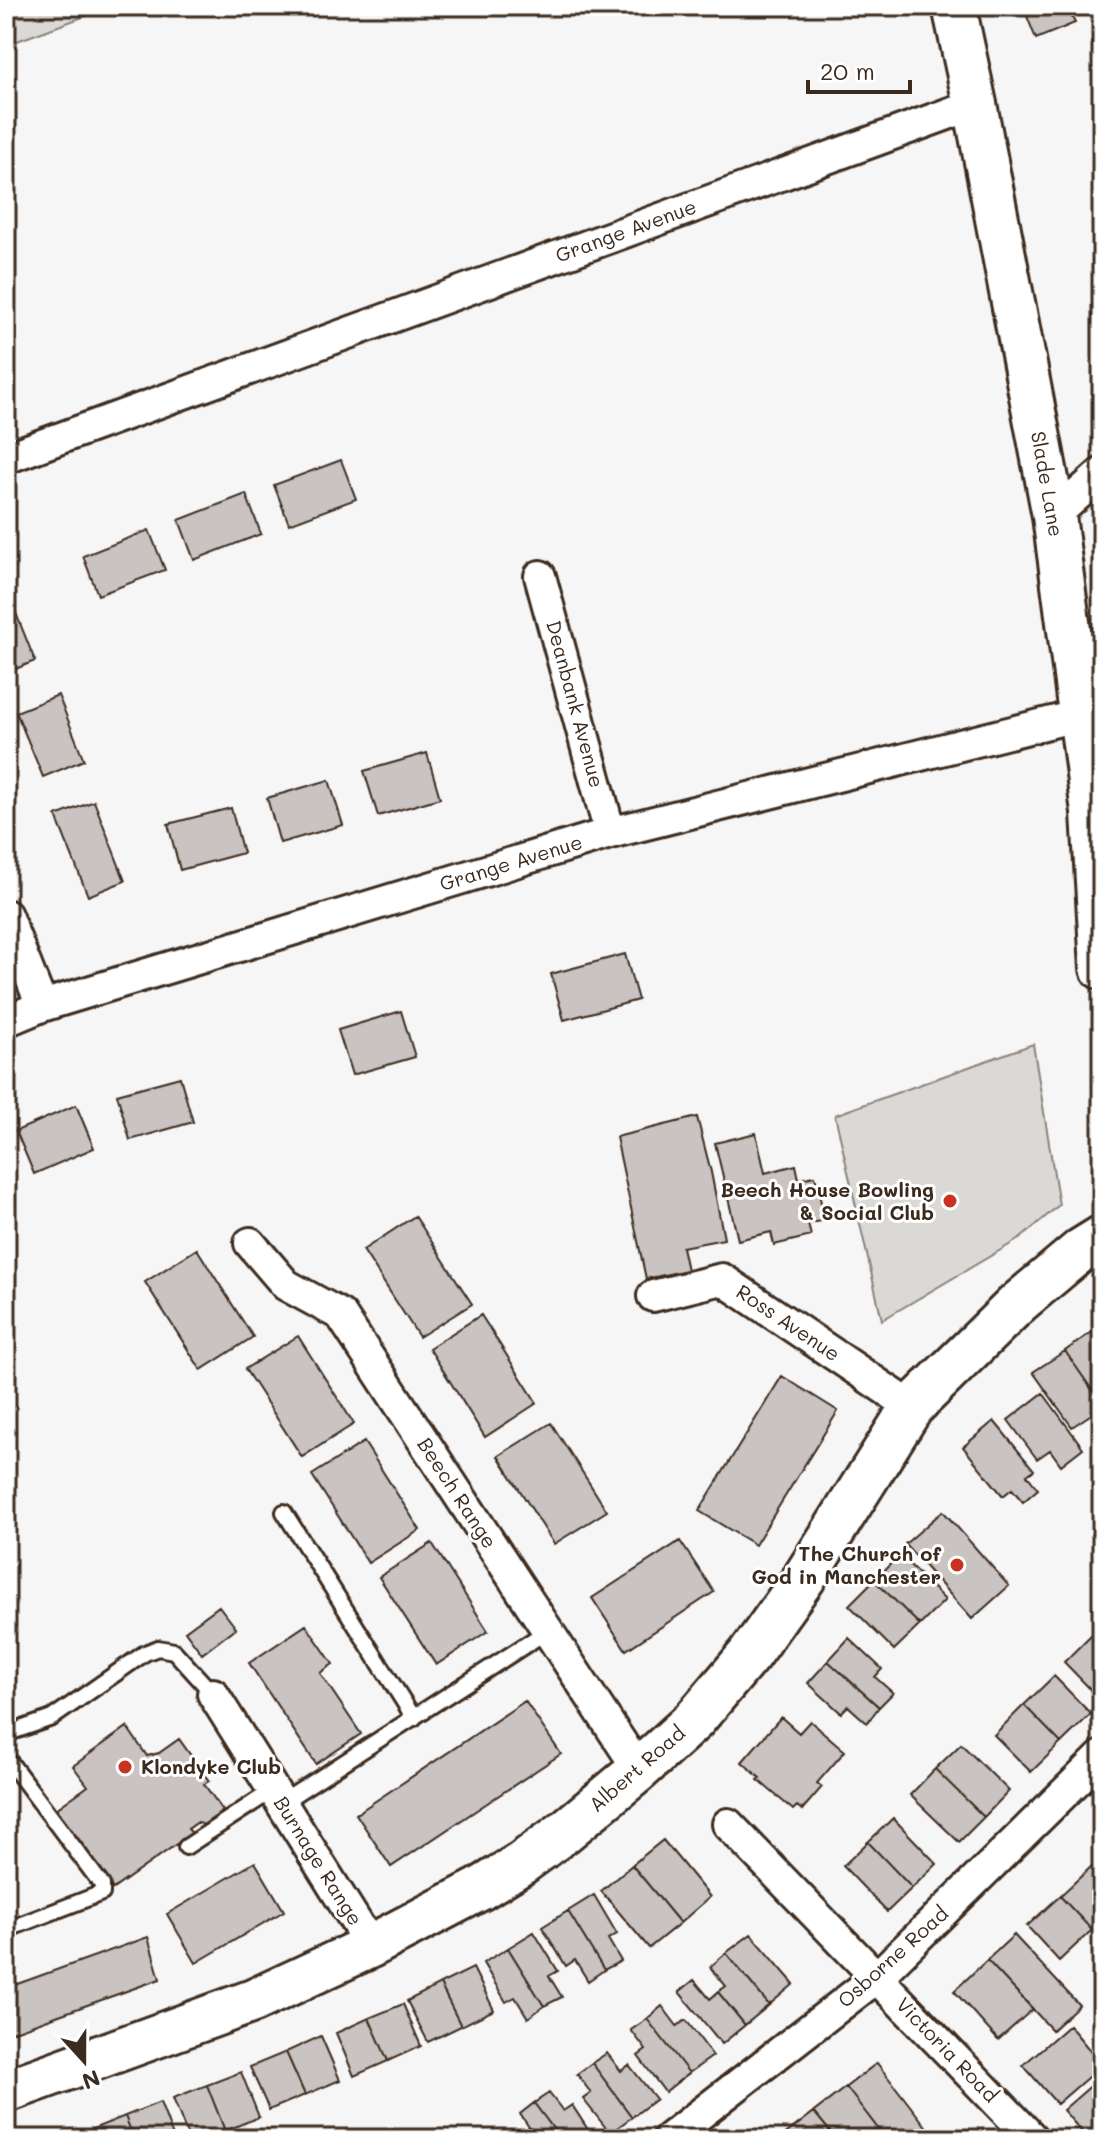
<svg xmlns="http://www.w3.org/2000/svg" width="1108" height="2145" font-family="Mali,sans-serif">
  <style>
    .green { fill: #dbd9d6; stroke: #8b827a; stroke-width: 2 }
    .building { fill: #c9c3c1; stroke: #3b2a1e; stroke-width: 2 }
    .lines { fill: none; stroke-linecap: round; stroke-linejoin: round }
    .lane-casing { stroke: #3b2a1e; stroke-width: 20 }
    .street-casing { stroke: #3b2a1e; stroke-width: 36 }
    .secondary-casing { stroke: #3b2a1e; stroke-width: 48 }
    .lane { stroke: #fff; stroke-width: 14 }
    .street { stroke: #fff; stroke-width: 30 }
    .secondary { stroke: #fff; stroke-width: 42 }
    .poi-dot { fill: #c8321e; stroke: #fff; stroke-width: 3 }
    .labels { text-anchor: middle; stroke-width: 6; stroke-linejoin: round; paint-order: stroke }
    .street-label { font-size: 20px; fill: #3b2a1e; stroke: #fff }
    .poi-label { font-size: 20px; font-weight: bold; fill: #3b2a1e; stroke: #fff; text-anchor: end }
  </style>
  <rect width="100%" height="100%" fill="#f7f6f6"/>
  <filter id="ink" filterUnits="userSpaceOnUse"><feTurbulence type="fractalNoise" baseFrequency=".0125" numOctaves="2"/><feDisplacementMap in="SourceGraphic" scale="16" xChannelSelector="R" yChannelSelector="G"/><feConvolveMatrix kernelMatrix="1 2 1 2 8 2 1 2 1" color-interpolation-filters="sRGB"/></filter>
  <g filter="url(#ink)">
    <path class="green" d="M6 6H113L6 45Z
      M1033 1044 1059 1205 1021 1238 882 1320 835 1115Z"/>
    <path class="building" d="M1023 6H1100L1072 17 1075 23 1036 39Z
      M341 460 356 499 289 524 274 485Z
      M246 494 261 534 194 560 179 520Z
      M149 530 165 570 98 595 83 556Z
      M6 588 35 661 6 673Z
      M58 695 84 760 43 777 16 712Z
      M427 753 440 798 378 816 364 771Z
      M329 780 343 825 280 843 267 798Z
      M94 801 125 881 88 896 56 816Z
      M231 808 243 853 180 870 168 824Z
      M625 954 638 1000 564 1020 551 974Z
      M401 1011 415 1057 352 1075 338 1030Z
      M180 1077 193 1122 130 1140 117 1094Z
      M76 1105 94 1148 34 1174 16 1131Z
      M697 1117 711 1172 724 1239 682 1247 687 1270 646 1279 616 1137Z
      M756 1133 765 1173 796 1165 799 1179 815 1176 825 1220 808 1224 811 1236 774 1245 771 1232 738 1240 715 1143Z
      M415 1216 472 1304 419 1337 363 1250Z
      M197 1249 253 1337 201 1370 145 1282Z
      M481 1315 537 1403 485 1437 429 1348Z
      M1096 1329 1102 1338V1404L1065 1351Z
      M298 1336 354 1424 302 1457 245 1369Z
      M1065 1351 1102 1404V1407L1072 1427 1033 1372Z
      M782 1376 838 1411 755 1545 699 1511Z
      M1043 1393 1083 1448 1061 1465 1050 1450 1037 1459 1008 1420Z
      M994 1421 1034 1470 1027 1475 1038 1489 1023 1502 1012 1489 1003 1496 963 1447Z
      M551 1423 607 1511 554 1544 498 1456Z
      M364 1442 420 1530 368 1563 312 1475Z
      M943 1511 1009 1586 972 1619 905 1544Z
      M680 1541 714 1592 626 1650 592 1598Z
      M432 1543 488 1631 436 1665 379 1577Z
      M900 1555 945 1600 920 1625 874 1580Z
      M874 1580 920 1625 894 1650 849 1605Z
      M219 1606 236 1628 202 1654 185 1631Z
      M306 1625 333 1664 320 1673 361 1734 316 1764 249 1663Z
      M1094 1632 1102 1640V1693L1098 1697 1064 1662Z
      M849 1638 882 1669 875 1677 893 1693 879 1707 828 1661Z
      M828 1661 879 1707 867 1723 848 1706 841 1713 808 1683Z
      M1054 1676 1091 1714 1061 1743 1024 1705Z
      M525 1701 561 1754 391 1867 356 1814Z
      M1024 1705 1061 1743 1031 1772 994 1735Z
      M781 1717 799 1733 810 1721 845 1751 817 1783 822 1787 802 1810 797 1806 793 1810 758 1780 760 1778 742 1762Z
      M127 1727 147 1756 159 1753 179 1739 209 1781 204 1784 223 1811 203 1825 198 1822 188 1829 192 1833 113 1889 56 1809 88 1786 73 1766Z
      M961 1744 1009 1791 984 1817 935 1769Z
      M935 1769 984 1817 959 1842 910 1795Z
      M893 1818 937 1864 912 1888 868 1842Z
      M663 1840 710 1897 680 1923 632 1865Z
      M868 1842 912 1888 887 1912 843 1866Z
      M255 1862 284 1911 196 1963 167 1914Z
      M632 1865 680 1923 649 1948 601 1891Z
      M1092 1866 1102 1877V1921L1092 1930 1060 1896Z
      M594 1895 617 1934 608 1939 621 1961 604 1970 568 1911Z
      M1060 1896 1092 1930 1059 1961 1027 1926Z
      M568 1911 604 1970 588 1981 575 1960 566 1966 542 1927Z
      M534 1932 558 1971 549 1976 562 1997 544 2006 508 1948Z
      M751 1934 794 1984 769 2005 726 1953Z
      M1014 1935 1079 2005 1052 2030 987 1960Z
      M148 1937 160 1979 6 2034V1988Z
      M508 1948 544 2006 528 2018 515 1997 506 2002 483 1963Z
      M726 1953 769 2005 745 2025 718 1992 726 1986 710 1967Z
      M987 1960 1033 2009 998 2040 954 1991Z
      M473 1968 494 2010 461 2026 440 1984Z
      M694 1980 710 1999 718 1992 745 2025 722 2044 679 1992Z
      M440 1984 461 2026 428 2042 407 2001Z
      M403 2004 421 2046 388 2061 369 2018Z
      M662 2006 677 2026 686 2020 713 2056 689 2073 647 2019Z
      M369 2018 388 2061 354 2076 336 2033Z
      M647 2019 689 2073 665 2092 638 2056 646 2050 631 2030Z
      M1069 2025 1102 2065 1057 2104 1023 2065Z
      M321 2036 340 2080 305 2095 286 2052Z
      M286 2052 305 2095 269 2110 250 2067Z
      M607 2053 621 2071 629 2065 656 2099 632 2117 592 2063Z
      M592 2063 632 2117 610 2133 583 2099 591 2093 577 2074Z
      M877 2063 928 2129 915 2139H886L846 2087Z
      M241 2072 259 2117 225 2131 207 2085Z
      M1102 2076V2139H1088L1063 2110Z
      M207 2085 225 2131 204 2139H189L173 2098Z
      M846 2087 886 2139H836L814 2112Z
      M549 2093 563 2111 572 2105 594 2139H561L534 2103Z
      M160 2102 174 2139H134L125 2116Z
      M534 2103 561 2139H529L528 2137 533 2133 520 2114Z
      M814 2112 836 2139H785L783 2136Z
      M125 2116 134 2139H94L90 2130Z"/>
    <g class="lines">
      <defs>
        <path id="lane" d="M284 1512 414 1718
          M6 1734 52 1718 145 1653 158 1648 174 1651 213 1694
          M6 1757 102 1885V1893L6 1930
          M281 1803 547 1631
          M186 1847 273 1790"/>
        <path id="street" d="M6 458 975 104
          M1054 516 1102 473
          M540 576 610 833
          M6 915 42 1006 610 833 1080 715
          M6 1021 42 1006
          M250 1243 286 1285 341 1315 639 1770
          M653 1296 722 1279 912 1407
          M213 1694 371 1946
          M728 1824 1033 2139
          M668 2139 877 1977 1102 1756"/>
        <path id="secondary" d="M954 6 975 104 1054 516 1093 812 1102 968
          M6 2091 253 2001 371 1946 480 1889 522 1863 563 1833 639 1770 694 1720 749 1655 804 1578 912 1407 1018 1303 1081 1250 1102 1237"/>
      </defs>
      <use href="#lane" class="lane-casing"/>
      <use href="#street" class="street-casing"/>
      <use href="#secondary" class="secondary-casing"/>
      <use href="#lane" class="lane"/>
      <use href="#street" class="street"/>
      <use href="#secondary" class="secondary"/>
    </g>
  </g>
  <g class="poi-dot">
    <circle cx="950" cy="1201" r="8"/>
    <circle cx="957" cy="1565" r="8"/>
    <circle cx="125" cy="1767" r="8"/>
  </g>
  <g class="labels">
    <g class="street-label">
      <text transform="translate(626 231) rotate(-20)" y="7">Grange Avenue</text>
      <text transform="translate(1047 484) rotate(80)" y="7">Slade Lane</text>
      <text transform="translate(575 704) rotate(75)" y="7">Deanbank Avenue</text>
      <text transform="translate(511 863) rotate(-17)" y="7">Grange Avenue</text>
      <text transform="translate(788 1323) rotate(34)" y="7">Ross Avenue</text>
      <text transform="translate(457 1493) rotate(57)" y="7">Beech Range</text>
      <text transform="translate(637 1769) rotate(-41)" y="7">Albert Road</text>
      <text transform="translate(318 1861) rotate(58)" y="7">Burnage Range</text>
      <text transform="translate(893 1957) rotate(-42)" y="7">Osborne Road</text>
      <text transform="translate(947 2050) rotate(46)" y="7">Victoria Road</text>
    </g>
    <g class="poi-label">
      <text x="934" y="1197">Beech House Bowling<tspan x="934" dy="23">&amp; Social Club</tspan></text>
      <text x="941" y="1561">The Church of<tspan x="941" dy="23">God in Manchester</tspan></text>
      <text x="141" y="1774" text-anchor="start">Klondyke Club</text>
    </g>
  </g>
  <rect width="1108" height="2145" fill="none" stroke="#fff" stroke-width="32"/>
  <rect x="16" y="16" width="1076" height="2113" fill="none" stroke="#3b2a1e" stroke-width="3" filter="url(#ink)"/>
  <g transform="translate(84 2061) rotate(159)" stroke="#ffffff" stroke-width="6" paint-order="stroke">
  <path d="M0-6L14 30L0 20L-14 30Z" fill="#3b2a1e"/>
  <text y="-12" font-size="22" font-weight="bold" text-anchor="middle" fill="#3b2a1e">N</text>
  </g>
  <path d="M808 80v12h102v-12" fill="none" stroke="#3b2a1e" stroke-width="4"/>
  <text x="820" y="80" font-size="24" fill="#3b2a1e" stroke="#ffffff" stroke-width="6" paint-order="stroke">20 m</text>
</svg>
